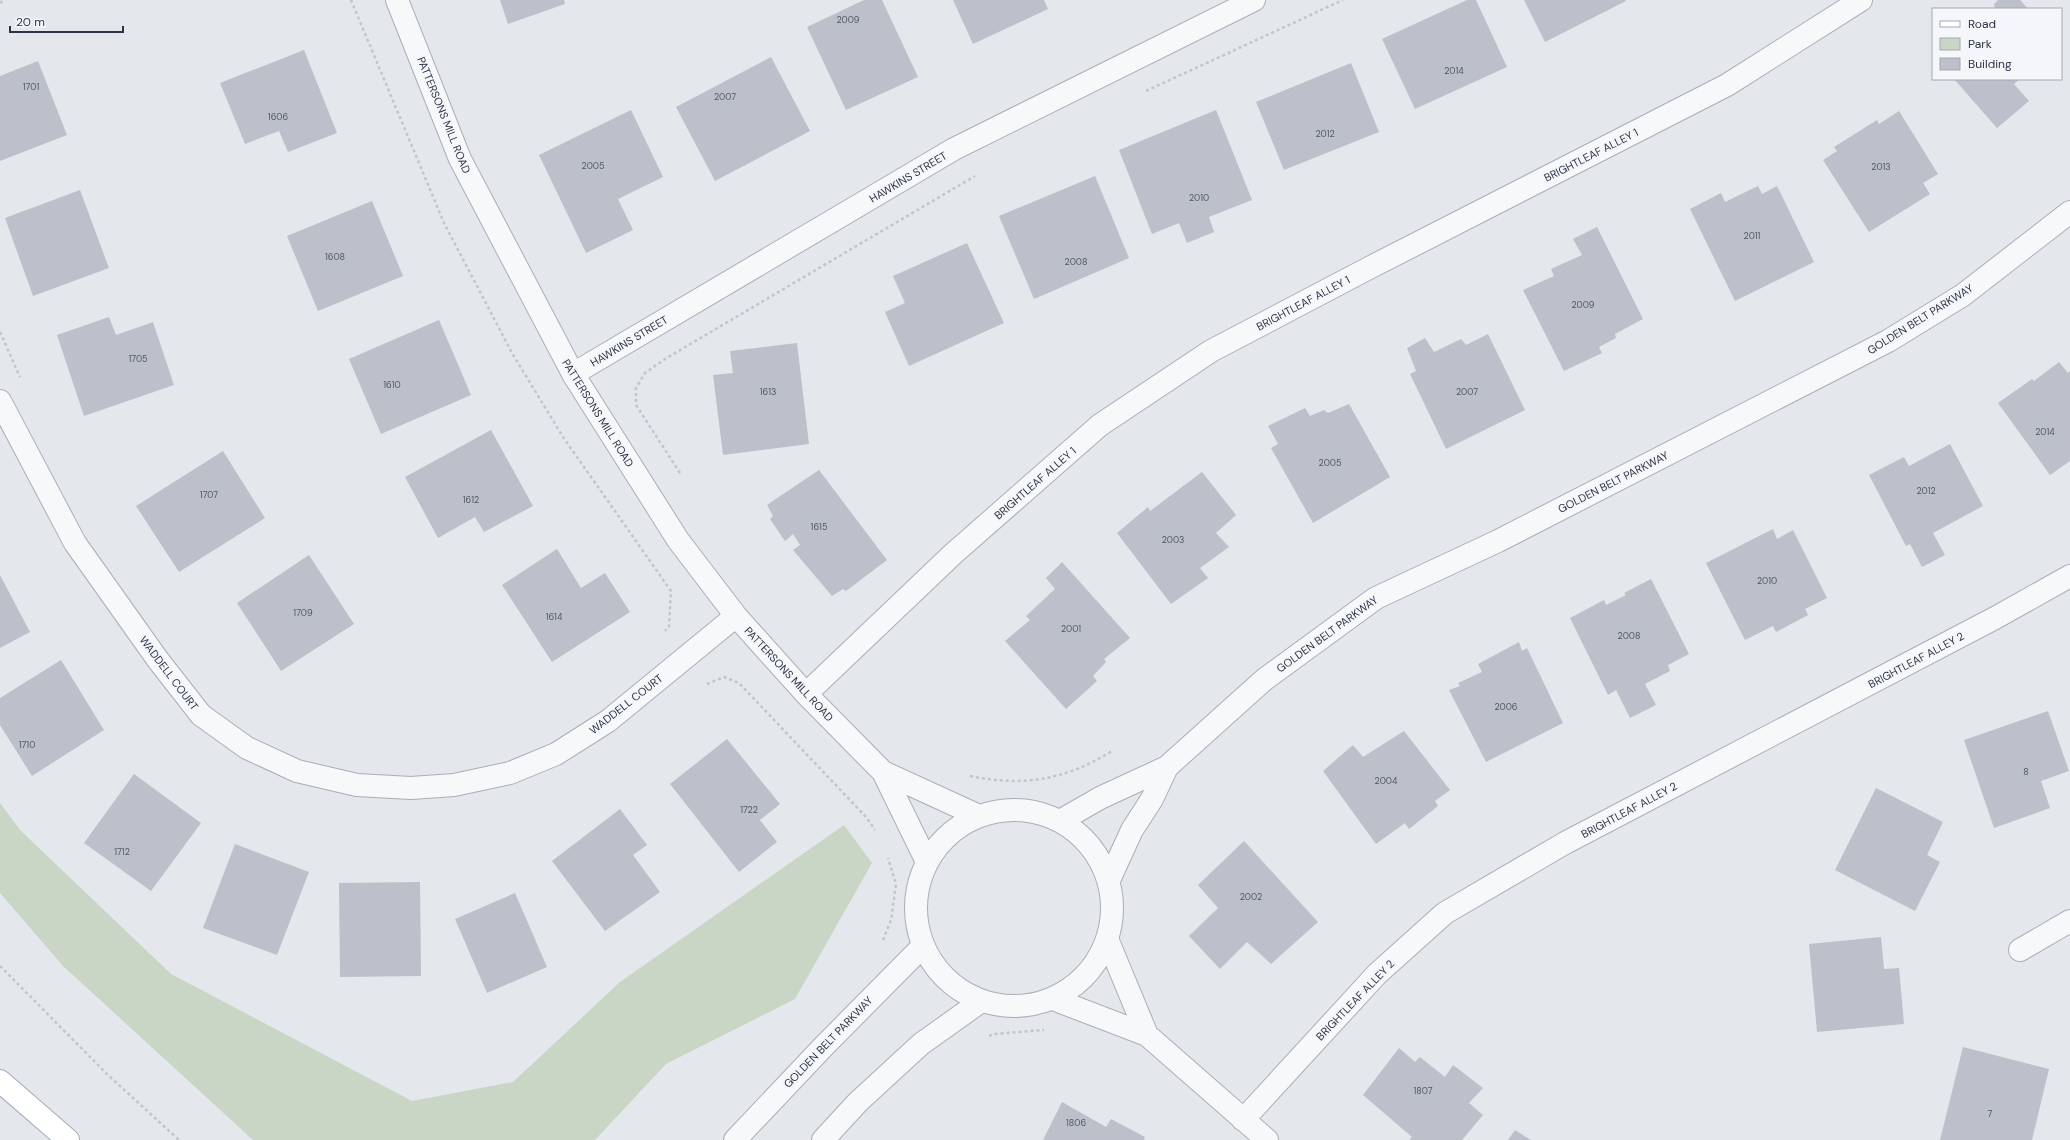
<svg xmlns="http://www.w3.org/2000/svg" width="2070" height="1140" font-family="'DM Sans',sans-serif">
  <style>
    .green { fill: #c9d6c5 }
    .building { fill: #bbc0ca }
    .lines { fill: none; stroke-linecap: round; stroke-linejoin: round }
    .minor-casing { stroke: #a9aeb7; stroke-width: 24 }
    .major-casing { stroke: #a3abb8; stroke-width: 24 }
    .path { stroke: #c2c5cb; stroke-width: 2.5; stroke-dasharray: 3 3; stroke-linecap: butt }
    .minor { stroke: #f7f8fa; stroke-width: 22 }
    .major { stroke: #fff; stroke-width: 22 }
    .labels { text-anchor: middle; stroke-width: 4; stroke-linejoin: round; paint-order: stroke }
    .number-label { font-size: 9px; fill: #4f5766 }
    .street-label { font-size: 11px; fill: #2b3445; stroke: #f4f6f9 }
  </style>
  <rect width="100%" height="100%" fill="#e4e7ec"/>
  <path class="green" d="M0 803 21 831 171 974 412 1101 513 1082 620 982 844 825 872 863 795 999 666 1064 595 1140H253L63 966 0 893Z"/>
  <path class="building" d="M500 0H564L565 4 508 24Z
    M864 0H882L918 77 846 110 807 27Z
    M953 0H1044L1048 9 973 44Z
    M1467 0H1476L1507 67 1415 109 1382 39Z
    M1524 0H1625L1626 1 1545 42Z
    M1998 0H2020L2028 9H1995L1994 4Z
    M304 50 337 133 288 152 279 131 245 144 220 83Z
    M771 57 810 131 715 181 676 107Z
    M38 61 67 135 0 161V76Z
    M1351 63 1379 132 1284 170 1256 102Z
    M1954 79H2020L2014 84 2029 101 1997 128Z
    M631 110 663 177 618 199 633 230 586 253 539 155Z
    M1216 110 1252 200 1209 217 1214 232 1187 243 1179 223 1152 234 1119 150Z
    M1899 111 1938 174 1923 183 1930 194 1869 232 1823 160 1837 151 1834 147 1877 120 1879 124Z
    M1095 176 1129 258 1034 299 999 216Z
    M1758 186 1762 194 1777 186 1814 262 1735 301 1690 209 1721 193 1725 202Z
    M80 190 109 268 33 296 5 218Z
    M372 201 403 276 318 311 287 236Z
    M1597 227 1643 319 1615 334 1616 338 1599 347 1602 353 1564 371 1523 290 1554 276 1551 269 1582 255 1573 239Z
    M967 243 1004 323 909 366 885 312 905 303 893 276Z
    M109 317 116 335 153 322 174 385 84 416 57 335Z
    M439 320 471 395 381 434 349 359Z
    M1488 334 1525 410 1446 449 1410 374 1416 371 1407 348 1425 338 1434 352 1461 339 1466 345Z
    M797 343 809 444 723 455 713 375 733 373 730 351Z
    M2059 362 2068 373 2070 371V461L2050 475 1998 403 2032 379 2034 381Z
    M1349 404 1390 477 1313 523 1271 448 1278 444 1268 426 1305 408 1310 416 1324 410 1328 413Z
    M491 430 533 506 484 532 475 517 438 538 405 477Z
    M1950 444 1983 506 1933 533 1945 555 1922 567 1910 544 1906 546 1869 475 1904 457 1909 466Z
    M223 451 265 518 179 572 136 506Z
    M819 470 887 560 846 591 843 589 832 596 793 550 800 545 793 534 785 541 770 519 773 516 767 505Z
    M1202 472 1236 515 1216 533 1229 547 1200 568 1208 578 1171 604 1117 533 1148 507 1150 511Z
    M1773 529 1777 539 1793 530 1827 598 1805 609 1808 615 1776 632 1773 626 1745 640 1706 563Z
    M557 549 581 588 605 573 630 612 552 662 502 585Z
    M309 555 354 624 281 671 237 603Z
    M1062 562 1130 638 1104 659 1106 662 1093 676 1097 681 1066 709 1005 641 1030 620 1026 616 1055 589 1046 578Z
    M0 575 30 632 0 648Z
    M1651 579 1689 654 1668 665 1670 671 1645 684 1656 705 1630 718 1616 690 1608 695 1570 618 1604 600 1606 605 1626 595 1624 593Z
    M1519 642 1522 651 1527 648 1563 723 1486 762 1449 690 1460 686 1458 683 1482 672 1478 664Z
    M61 660 104 730 32 776 0 725V698Z
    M2048 711 2069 771 2041 781 2050 808 1994 828 1964 740Z
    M1404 731 1450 790 1435 801 1438 806 1409 829 1405 823 1376 844 1323 771 1353 745 1363 757Z
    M727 739 780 804 760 820 777 842 739 872 670 784Z
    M134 774 201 823 151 891 84 843Z
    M1876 788 1943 822 1927 855 1940 862 1915 911 1835 870Z
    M620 809 647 845 633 855 660 892 605 931 552 861Z
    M1244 841 1318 922 1271 964 1247 942 1220 969 1189 936 1218 908 1198 885Z
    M235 844 309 872 277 955 203 928Z
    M420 882 421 976 340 977 339 883Z
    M515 893 547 967 487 993 455 919Z
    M1881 937 1884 969 1899 968 1904 1024 1817 1032 1809 944Z
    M1963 1047 2049 1069 2032 1140H1940Z
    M1399 1048 1415 1062 1420 1057 1445 1077 1453 1065 1483 1088 1469 1103 1483 1115 1462 1140H1409L1412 1137 1363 1095Z
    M1062 1102 1106 1127 1111 1119 1145 1137 1144 1140H1043Z
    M1515 1130 1531 1140H1508Z"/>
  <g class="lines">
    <defs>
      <path id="minor" d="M397 0 460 159 573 374 678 540 736 616 806 694 883 772 979 816
        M573 374 954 149 1254 0
        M0 401 75 543 158 660 201 715 247 748 297 771 357 785 411 788 454 785 510 773 556 754 608 721 736 616
        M806 694 953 554 1100 425 1211 351 1369 268 1727 85 1861 0
        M883 772 927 862
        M916 908a98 98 0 1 1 196 0a98 98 0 1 1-196 0Z
        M1060 821 1100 798 1167 767 1265 679 1376 598 1498 541 1888 341 1963 295 2070 212
        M1109 880 1132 830 1152 799 1167 767
        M1108 941 1147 1035
        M2020 950 2070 921
        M1053 999 1147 1035 1267 1140
        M1243 1120 1377 974 1445 913 1565 843 1995 618 2070 576
        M735 1140 824 1046 923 946
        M823 1140 858 1102 921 1044 980 1002"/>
      <path id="major" d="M0 1081 68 1140"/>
    </defs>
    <use href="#minor" class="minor-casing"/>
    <use href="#major" class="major-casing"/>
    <path class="path" d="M351 0 444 223 512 353 563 437 671 591 669 626 665 631
      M0 3 4 0
      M1146 91 1343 0
      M0 332 20 377
      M680 473 636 405V388L645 373 665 359 975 176
      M707 684 724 677 739 683 866 817 875 830
      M970 776C1024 787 1065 780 1112 751
      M883 940 891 920 896 884 888 858
      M0 966 108 1075 179 1140
      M989 1036 994 1034 1044 1030"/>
    <use href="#minor" class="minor"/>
    <use href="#major" class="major"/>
  </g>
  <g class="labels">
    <g class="number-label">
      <text x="848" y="23">2009</text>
      <text x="1454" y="74">2014</text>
      <text x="31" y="90">1701</text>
      <text x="725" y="100">2007</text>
      <text x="278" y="120">1606</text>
      <text x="1325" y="137">2012</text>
      <text x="593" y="169">2005</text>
      <text x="1881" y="170">2013</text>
      <text x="1199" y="201">2010</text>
      <text x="1752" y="239">2011</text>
      <text x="335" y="260">1608</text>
      <text x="1076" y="265">2008</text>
      <text x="1583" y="308">2009</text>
      <text x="138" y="362">1705</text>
      <text x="392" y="388">1610</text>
      <text x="768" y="395">1613</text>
      <text x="1467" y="395">2007</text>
      <text x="2045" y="435">2014</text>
      <text x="1330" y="466">2005</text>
      <text x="1926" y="494">2012</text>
      <text x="209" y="498">1707</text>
      <text x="471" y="503">1612</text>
      <text x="819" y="530">1615</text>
      <text x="1173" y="543">2003</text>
      <text x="1767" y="584">2010</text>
      <text x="303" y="616">1709</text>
      <text x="554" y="620">1614</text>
      <text x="1071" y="632">2001</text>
      <text x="1629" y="639">2008</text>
      <text x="1506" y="710">2006</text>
      <text x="27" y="748">1710</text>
      <text x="2026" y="775">8</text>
      <text x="1386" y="784">2004</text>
      <text x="749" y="813">1722</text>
      <text x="122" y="855">1712</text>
      <text x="1251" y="900">2002</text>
      <text x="1423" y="1094">1807</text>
      <text x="1990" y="1117">7</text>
      <text x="1076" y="1126">1806</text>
    </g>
    <g class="street-label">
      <text transform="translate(444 115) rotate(68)" y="4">PATTERSONS MILL ROAD</text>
      <text transform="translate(1591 155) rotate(-27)" y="4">BRIGHTLEAF ALLEY 1</text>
      <text transform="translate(908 177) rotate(-31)" y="4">HAWKINS STREET</text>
      <text transform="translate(1303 303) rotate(-28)" y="4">BRIGHTLEAF ALLEY 1</text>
      <text transform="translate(1920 319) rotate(-32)" y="4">GOLDEN BELT PARKWAY</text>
      <text transform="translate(629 341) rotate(-31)" y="4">HAWKINS STREET</text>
      <text transform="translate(598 413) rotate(58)" y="4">PATTERSONS MILL ROAD</text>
      <text transform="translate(1613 482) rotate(-27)" y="4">GOLDEN BELT PARKWAY</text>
      <text transform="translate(1035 483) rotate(-41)" y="4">BRIGHTLEAF ALLEY 1</text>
      <text transform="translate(1327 634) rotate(-36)" y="4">GOLDEN BELT PARKWAY</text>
      <text transform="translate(1916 660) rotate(-28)" y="4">BRIGHTLEAF ALLEY 2</text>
      <text transform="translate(169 673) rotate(53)" y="4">WADDELL COURT</text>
      <text transform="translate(789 674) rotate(47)" y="4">PATTERSONS MILL ROAD</text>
      <text transform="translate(626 704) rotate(-38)" y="4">WADDELL COURT</text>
      <text transform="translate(1629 810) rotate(-28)" y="4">BRIGHTLEAF ALLEY 2</text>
      <text transform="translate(1355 1000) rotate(-46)" y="4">BRIGHTLEAF ALLEY 2</text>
      <text transform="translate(828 1042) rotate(-46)" y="4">GOLDEN BELT PARKWAY</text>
    </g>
  </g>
  <rect x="1932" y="8" width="130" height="72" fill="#f4f6f9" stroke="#a4a8b1"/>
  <rect x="1940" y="21" width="20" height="6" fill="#ffffff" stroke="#a4a8b1"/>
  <text x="1968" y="28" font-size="12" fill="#2b3445">Road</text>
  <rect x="1940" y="38" width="20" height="12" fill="#c9d6c5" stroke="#a4a8b1"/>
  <text x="1968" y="48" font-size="12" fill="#2b3445">Park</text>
  <rect x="1940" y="58" width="20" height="12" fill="#bbc0ca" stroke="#a4a8b1"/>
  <text x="1968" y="68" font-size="12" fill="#2b3445">Building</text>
  <path d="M10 26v6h113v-6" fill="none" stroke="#2b3445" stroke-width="2"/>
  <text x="16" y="26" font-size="12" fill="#2b3445" stroke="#f4f6f9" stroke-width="3" paint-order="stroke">20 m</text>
</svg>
